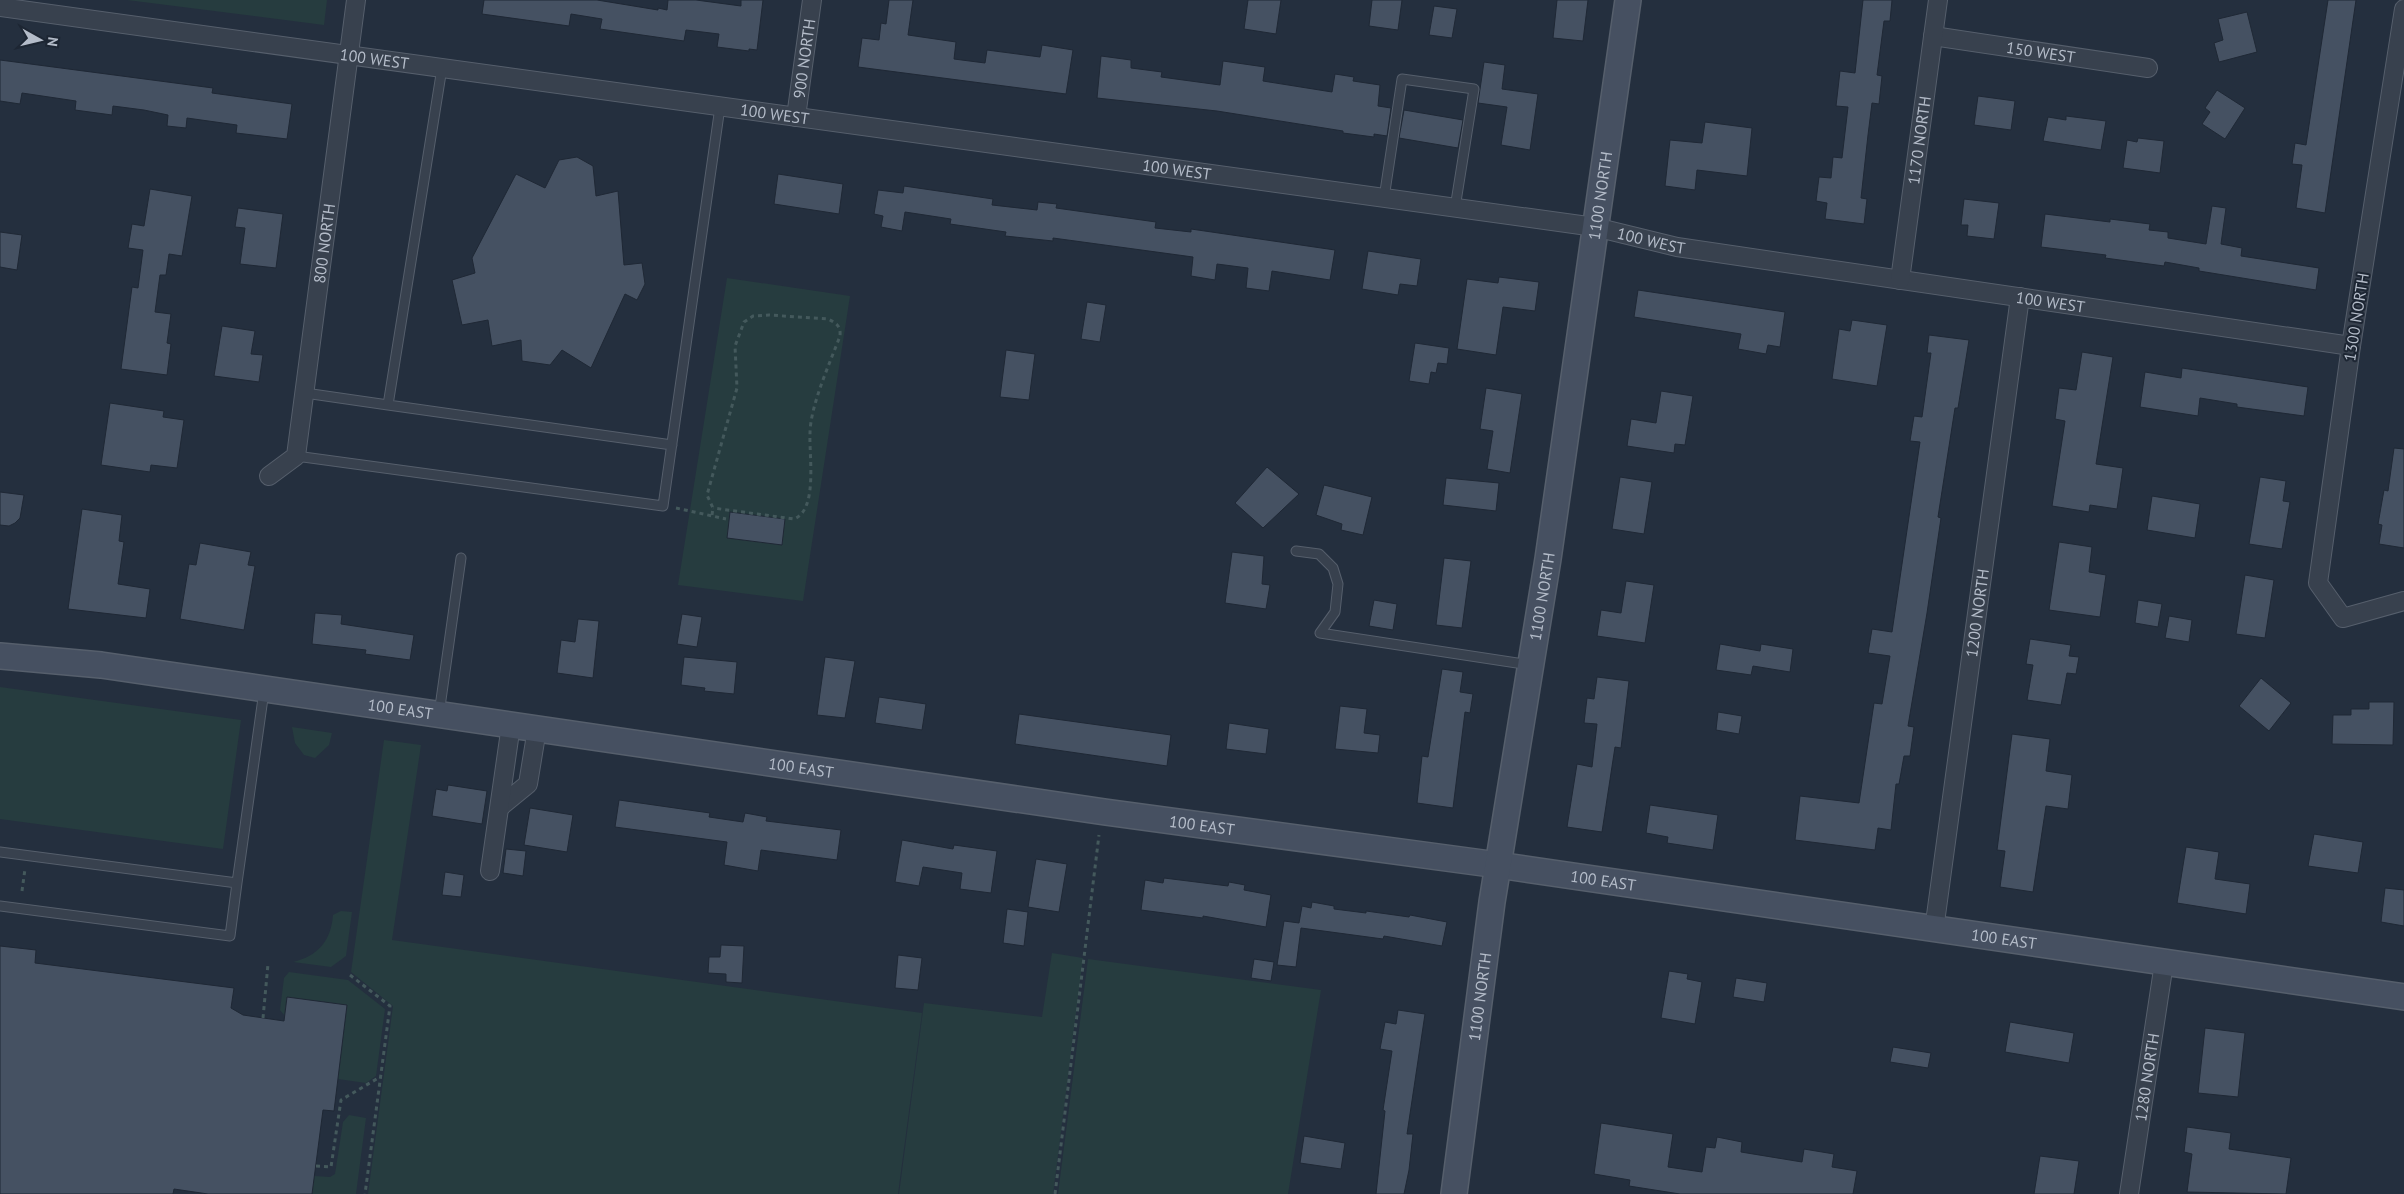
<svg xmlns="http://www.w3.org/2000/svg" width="2404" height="1194" font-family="'PT Sans',sans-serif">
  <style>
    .green { fill: #263c3f }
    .building { fill: #455162; stroke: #1f2835 }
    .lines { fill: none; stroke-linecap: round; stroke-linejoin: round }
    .lane-casing { stroke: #565f6c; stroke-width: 11 }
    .street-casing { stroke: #565f6c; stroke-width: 20 }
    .secondary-casing { stroke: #565f6c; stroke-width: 28 }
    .path { stroke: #44595c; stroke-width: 3; stroke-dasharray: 4 4; stroke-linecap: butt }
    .lane { stroke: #38414e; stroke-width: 9 }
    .street { stroke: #38414e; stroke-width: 18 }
    .secondary { stroke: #465061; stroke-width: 25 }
    .labels { text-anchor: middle; stroke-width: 4; stroke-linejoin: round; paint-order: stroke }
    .street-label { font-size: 16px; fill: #b4bcc9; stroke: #1d2633 }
  </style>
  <rect width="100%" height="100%" fill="#242f3e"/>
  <path class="green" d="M127 0H327L324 25Z
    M727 278 850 296 803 601 678 585Z
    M0 687 241 720 223 849 0 819Z
    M292 727 332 733 329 745 315 758 304 755 295 743Z
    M384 740 421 745 392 940 922 1013 898 1194H368L393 1006 351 972Z
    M341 911 352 912 346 956 331 967 293 962C318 956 331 941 333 915Z
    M1052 953 1083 958 1053 1194H899L924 1003 1042 1017Z
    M1088 959 1321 990 1288 1194H1058Z
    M289 972 348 980 385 1009 376 1076 366 1083 338 1079 347 1005 288 997 285 1016 280 1010 284 978Z
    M349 1115 366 1118 356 1194H312L314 1176 330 1177 335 1174 343 1122Z"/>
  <path class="building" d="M484 0H597L658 10V8L667 10 668 0H696L741 6V0H763L757 50 749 49V51L717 47 719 34 686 30 684 41 600 29 602 19 571 14 569 26 482 14Z
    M889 0H913L908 35 956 42 954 59 985 63 987 50 1040 57 1042 45 1073 50 1066 94 858 67 862 38 879 40 881 23 886 24Z
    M1248 0H1281L1276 34 1244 29Z
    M1372 0H1402L1398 30 1369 26Z
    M1557 0H1588L1583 41 1553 38Z
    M1863 0H1892L1890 21H1884L1877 75 1882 76 1879 104 1872 103 1868 135 1861 198 1867 199 1864 224 1825 219 1827 203 1816 201 1819 177 1831 178 1833 157 1842 158 1848 107 1836 106 1840 71 1855 73Z
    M2328 0H2356L2325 213 2296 208 2302 165 2292 164 2295 143 2306 145Z
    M1434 6 1457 9 1452 38 1429 35Z
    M2247 12 2257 52 2219 62 2214 43 2223 40 2218 19Z
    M1101 56 1131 60V68L1162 72 1161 77 1220 85 1223 61 1265 67 1263 81 1332 92 1335 74 1354 77 1353 81 1380 85 1378 106 1391 108 1387 136 1374 134V137L1343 133V131L1217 111 1097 98Z
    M0 60 213 88 212 93 292 104 287 139 236 133 237 125 187 118 186 128 167 126 168 115 144 110 113 106 112 115 75 110 76 101 22 93 20 104 0 101Z
    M1484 62 1505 65 1502 89 1538 94 1530 150 1501 145 1507 107 1478 103Z
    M2217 90 2245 108 2225 139 2202 124 2210 112 2205 108Z
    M1978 96 2015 101 2011 130 1974 125Z
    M1404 110 1463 120 1458 148 1399 138Z
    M2066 116 2106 121 2101 150 2043 141 2048 117 2066 120Z
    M1705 122 1752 128 1747 176 1697 170 1695 190 1665 186 1670 140 1702 143Z
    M2138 138 2164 141 2160 173 2123 168 2127 140 2137 142Z
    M577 157 593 166 596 196 618 191 624 265 642 263 645 284 637 300 625 294 591 368 562 350 550 365 522 361 521 340 492 346 488 320 462 325 452 280 475 273 472 258 516 174 545 188 559 160Z
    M778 174 843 184 839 214 774 204Z
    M904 186 993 199 992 205 1037 210 1038 202 1057 204 1056 208 1156 222 1155 228 1191 232V229L1335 250 1330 280 1272 271 1269 291 1246 288 1248 268 1217 264 1215 280 1191 276 1193 257 1053 238V241L1005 236 1006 232 950 224 951 219 905 212 902 231 881 227 883 216 874 214 878 190 903 193Z
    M150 189 192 196 182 256 169 254 166 275H160L155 312 171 314 167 343 171 344 167 375 121 369 132 287 138 288 143 250 128 248 132 224 144 226Z
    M1964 199 1999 203 1994 239 1967 236 1968 225H1961Z
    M2212 206 2226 208 2221 244 2242 248 2241 256 2319 268 2316 290 2199 271V268L2165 262 2164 266 2105 258 2106 255 2041 247 2045 214 2110 222V219L2150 224 2149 230 2168 232V238L2206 244Z
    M238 208 283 214 276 268 240 264 245 228 235 227Z
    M0 232 22 235 17 270 0 267Z
    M1368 251 1421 259 1417 286 1400 284 1398 295 1362 289Z
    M1499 277 1539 282 1535 311 1503 307 1496 355 1457 349 1467 279 1498 283Z
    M1638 290 1785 312 1780 347 1768 345 1766 354 1738 349 1741 334 1634 317Z
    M1087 302 1106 305 1100 342 1081 339Z
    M1852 320 1887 325 1877 386 1832 379 1839 329 1850 331Z
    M222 326 255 331 251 354 263 355 259 382 214 376Z
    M1929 335 1969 340 1958 408H1955L1938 517 1941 518 1927 613 1908 726 1914 727 1910 756H1904L1899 784H1896L1891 830 1878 828 1875 850 1795 840 1800 796 1859 803 1874 703 1882 704 1890 656 1868 653 1872 629 1892 632 1920 442 1910 441 1914 416 1922 417 1931 353H1927Z
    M1415 343 1449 348 1447 364 1438 363 1436 373 1431 372 1429 384 1409 381Z
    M1006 350 1035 354 1029 400 1000 397Z
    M2082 352 2113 357 2096 464 2123 468 2117 509 2090 505 2089 512 2052 506 2065 421 2055 419 2059 388 2076 390Z
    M2182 368 2308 387 2304 416 2237 407V404L2200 398 2198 416 2140 407 2145 372 2181 378Z
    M1486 388 1522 394 1510 473 1487 469 1493 431 1480 429Z
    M1661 391 1693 396 1685 445 1675 444 1674 453 1627 446 1631 419 1656 423Z
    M110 403 164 411 163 417 184 420 177 468 151 465 150 472 101 465Z
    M2394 448 2404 449V548L2379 544 2382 525 2378 524 2384 490 2388 491Z
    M1267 467 1299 494 1263 528 1235 503Z
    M1620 477 1652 482 1644 534 1612 529Z
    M2260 477 2286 481 2283 501 2290 502 2282 549 2249 544Z
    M1446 478 1499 483 1496 511 1443 505Z
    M1324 485 1372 497 1363 535 1341 530 1342 524 1316 515Z
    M0 492 24 495 20 518 15 523 9 526 0 525Z
    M2152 496 2200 504 2195 538 2147 530Z
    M82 509 122 515 119 541 124 542 118 584 150 589 146 618 68 609Z
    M730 512 785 519 782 545 727 538Z
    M2059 542 2092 547 2089 572 2106 575 2100 617 2049 610Z
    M200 543 251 552 248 565 255 566 244 630 180 619 189 564 196 565Z
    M1232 552 1264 556 1262 584 1270 585 1266 609 1225 603Z
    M1444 558 1471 561 1462 628 1436 625Z
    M2245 575 2274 580 2265 638 2236 634Z
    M1626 581 1654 585 1645 643 1597 636 1601 610 1621 613Z
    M1374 600 1397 604 1393 630 1369 626Z
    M2138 600 2162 604 2158 627 2135 623Z
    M315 613 342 615 341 624 414 635 410 660 365 654 366 650 312 644Z
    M682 614 702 617 697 647 677 644Z
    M2169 616 2192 620 2189 642 2165 638Z
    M578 619 599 621 593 678 557 673 561 640 575 642Z
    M2030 639 2071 645 2069 656 2079 657 2076 674 2067 673 2061 705 2027 700 2033 665 2026 664Z
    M1720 644 1760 651 1761 644 1793 649 1790 672 1753 666 1751 675 1716 670Z
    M684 657 737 662 734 694 704 691 705 688 681 685Z
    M825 657 855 661 845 718 817 715Z
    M1442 669 1463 672 1460 692 1473 694 1470 713 1465 712 1453 808 1417 803 1422 756 1428 757Z
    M1597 677 1629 681 1621 748 1615 747 1602 832 1567 827 1577 764 1592 767 1597 724 1584 723 1587 698 1594 699Z
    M2261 678 2291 703 2269 731 2239 706Z
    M879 697 926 704 922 730 875 723Z
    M2369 702H2394L2393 745 2332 744 2333 715H2351V709H2369Z
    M1340 706 1367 709 1364 733 1380 735 1378 753 1335 749Z
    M1718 712 1742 716 1739 734 1716 730Z
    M1019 714 1171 735 1167 766 1015 744Z
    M1229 723 1269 729 1266 754 1226 749Z
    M2012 734 2050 739 2046 771 2072 775 2068 809 2046 806 2033 892 2000 887 2005 851 1997 850Z
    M448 785 487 791 482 824 432 816 436 789 447 791Z
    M619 800 710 813 709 817 743 822 745 813 767 817 766 821 841 830 837 860 761 850 758 871 724 865 727 842 615 827Z
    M1650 805 1718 815 1713 850 1667 843 1668 837 1646 833Z
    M530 808 573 815 567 852 524 845Z
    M2314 834 2363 842 2358 873 2308 866Z
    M902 840 953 849 954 845 997 851 991 893 960 889 962 873 923 867 919 886 895 882Z
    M2186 847 2219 852 2215 879 2250 884 2246 914 2177 903Z
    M506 849 526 851 523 876 503 873Z
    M1036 859 1067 864 1059 912 1028 907Z
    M445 872 464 875 461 897 442 895Z
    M1164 878 1228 886 1229 882 1245 885 1244 890 1271 895 1266 927 1203 916V918L1141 910 1145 880 1163 883Z
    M2385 888 2404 890V926L2381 922Z
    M1312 902 1334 906V909L1366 913V911L1409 917 1410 915 1447 922 1442 946 1384 936 1383 939 1301 928 1296 967 1277 965 1284 921 1299 923 1302 906 1311 908Z
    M1007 909 1028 912 1024 946 1003 943Z
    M721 945 744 946 742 983 726 982V974L708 973 709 957H720Z
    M0 946 36 950 35 963 234 988 231 1008 243 1015 284 1021 287 997 347 1005 334 1111 323 1110 312 1194H208L174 1189 173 1194H0Z
    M898 955 922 958 918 990 895 988Z
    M1254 959 1274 962 1271 981 1251 978Z
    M1669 971 1688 974 1687 979 1702 982 1695 1024 1661 1018Z
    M1736 978 1767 983 1764 1002 1733 997Z
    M1398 1010 1425 1014 1407 1134H1413L1409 1170 1404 1194H1376L1385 1111 1383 1110 1392 1051 1380 1049 1385 1022 1396 1024Z
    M2010 1022 2074 1033 2069 1063 2005 1052Z
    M2205 1028 2245 1033 2238 1097 2198 1093Z
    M1893 1047 1931 1053 1928 1068 1890 1062Z
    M1601 1123 1673 1134 1668 1167 1702 1172 1706 1147 1715 1148 1717 1137 1742 1142 1741 1152 1802 1162 1804 1149 1834 1154 1832 1167 1857 1171 1853 1194H1680L1629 1186 1630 1180 1594 1174Z
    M2187 1127 2231 1133 2229 1149 2291 1158 2286 1194 2187 1192 2192 1154 2184 1152Z
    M1304 1136 1345 1143 1341 1169 1300 1163Z
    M2040 1156 2079 1161 2074 1194H2034Z"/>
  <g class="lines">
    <defs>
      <path id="lane" d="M1384 198 1402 79 1474 89 1455 208
        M305 393 388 405 442 68
        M388 405 672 445
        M296 456 663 506 720 107
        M1296 551 1319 554 1333 568 1338 584 1335 612 1320 633 1530 665
        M439 714 461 558
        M0 852 237 883 264 691
        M0 906 230 936 237 883"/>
      <g id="street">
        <path id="s1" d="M0 7 1595 227 1677 247 2351 346"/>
        <path d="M2404 9 2351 346 2318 583 2343 618 2404 601"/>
        <path id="s2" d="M1933 36 2148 68"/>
        <path id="s3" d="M796 117 812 0"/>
        <path id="s4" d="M1900 280 1938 0"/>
        <path id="s5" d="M269 476 296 456 356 0"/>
        <path d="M500 807 528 784 537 729"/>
        <path d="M490 871 511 725"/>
        <path id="s6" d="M1934 930 2020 297"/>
        <path id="s7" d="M2129 1194 2164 963"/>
      </g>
      <g id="secondary">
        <path id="s8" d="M0 656 101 665 1105 812 1498 865 2404 997"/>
        <path id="s9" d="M1454 1194 1492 902 1548 559 1628 0"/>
      </g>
    </defs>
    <use href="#lane" class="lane-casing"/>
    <use href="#street" class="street-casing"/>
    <use href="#secondary" class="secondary-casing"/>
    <path class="path" d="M676 508 726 519
      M712 515 713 508 707 495 737 388 735 346 744 322 753 316 769 315 828 319C836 323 841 326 840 336 830 363 810 406 810 434 809 456 818 510 794 519L713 508
      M22 891 25 869
      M350 975 390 1006 365 1194
      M263 1018 268 964
      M316 1166 331 1167 341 1100 380 1077
      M1055 1194 1099 835"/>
    <use href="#lane" class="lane"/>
    <use href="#street" class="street"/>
    <use href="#secondary" class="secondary"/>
  </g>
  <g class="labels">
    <g class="street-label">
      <text dy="6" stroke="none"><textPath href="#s2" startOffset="109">150 WEST</textPath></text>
      <text dy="6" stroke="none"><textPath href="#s1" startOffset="378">100 WEST</textPath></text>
      <text dy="6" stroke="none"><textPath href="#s3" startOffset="59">900 NORTH</textPath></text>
      <text dy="6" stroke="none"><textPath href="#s1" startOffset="782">100 WEST</textPath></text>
      <text dy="6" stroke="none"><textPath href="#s4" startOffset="141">1170 NORTH</textPath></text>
      <text dy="6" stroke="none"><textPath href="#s1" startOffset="1188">100 WEST</textPath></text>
      <text dy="6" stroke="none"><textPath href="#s9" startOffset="1009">1100 NORTH</textPath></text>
      <text dy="6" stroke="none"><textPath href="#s1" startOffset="1668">100 WEST</textPath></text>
      <text dy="6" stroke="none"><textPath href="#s5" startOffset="248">800 NORTH</textPath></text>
      <text dy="6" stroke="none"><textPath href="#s1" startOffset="2072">100 WEST</textPath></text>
      <text transform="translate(2356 317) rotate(-81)" y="6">1300 NORTH</text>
      <text dy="6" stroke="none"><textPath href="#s9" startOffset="604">1100 NORTH</textPath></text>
      <text dy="6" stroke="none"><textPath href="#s6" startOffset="320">1200 NORTH</textPath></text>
      <text dy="6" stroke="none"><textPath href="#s8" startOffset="404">100 EAST</textPath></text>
      <text dy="6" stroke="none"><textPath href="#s8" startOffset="809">100 EAST</textPath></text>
      <text dy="6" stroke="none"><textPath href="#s8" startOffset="1214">100 EAST</textPath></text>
      <text dy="6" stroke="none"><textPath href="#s8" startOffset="1619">100 EAST</textPath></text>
      <text dy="6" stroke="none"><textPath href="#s8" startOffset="2024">100 EAST</textPath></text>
      <text dy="6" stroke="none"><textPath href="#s9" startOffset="199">1100 NORTH</textPath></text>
      <text dy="6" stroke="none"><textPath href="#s7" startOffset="118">1280 NORTH</textPath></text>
    </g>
  </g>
  <g transform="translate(40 40) rotate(98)" stroke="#1d2633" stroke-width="4" paint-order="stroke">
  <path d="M0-4L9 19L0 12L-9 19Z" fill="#b4bcc9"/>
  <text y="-8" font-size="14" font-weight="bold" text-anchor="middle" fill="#b4bcc9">N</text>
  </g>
</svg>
